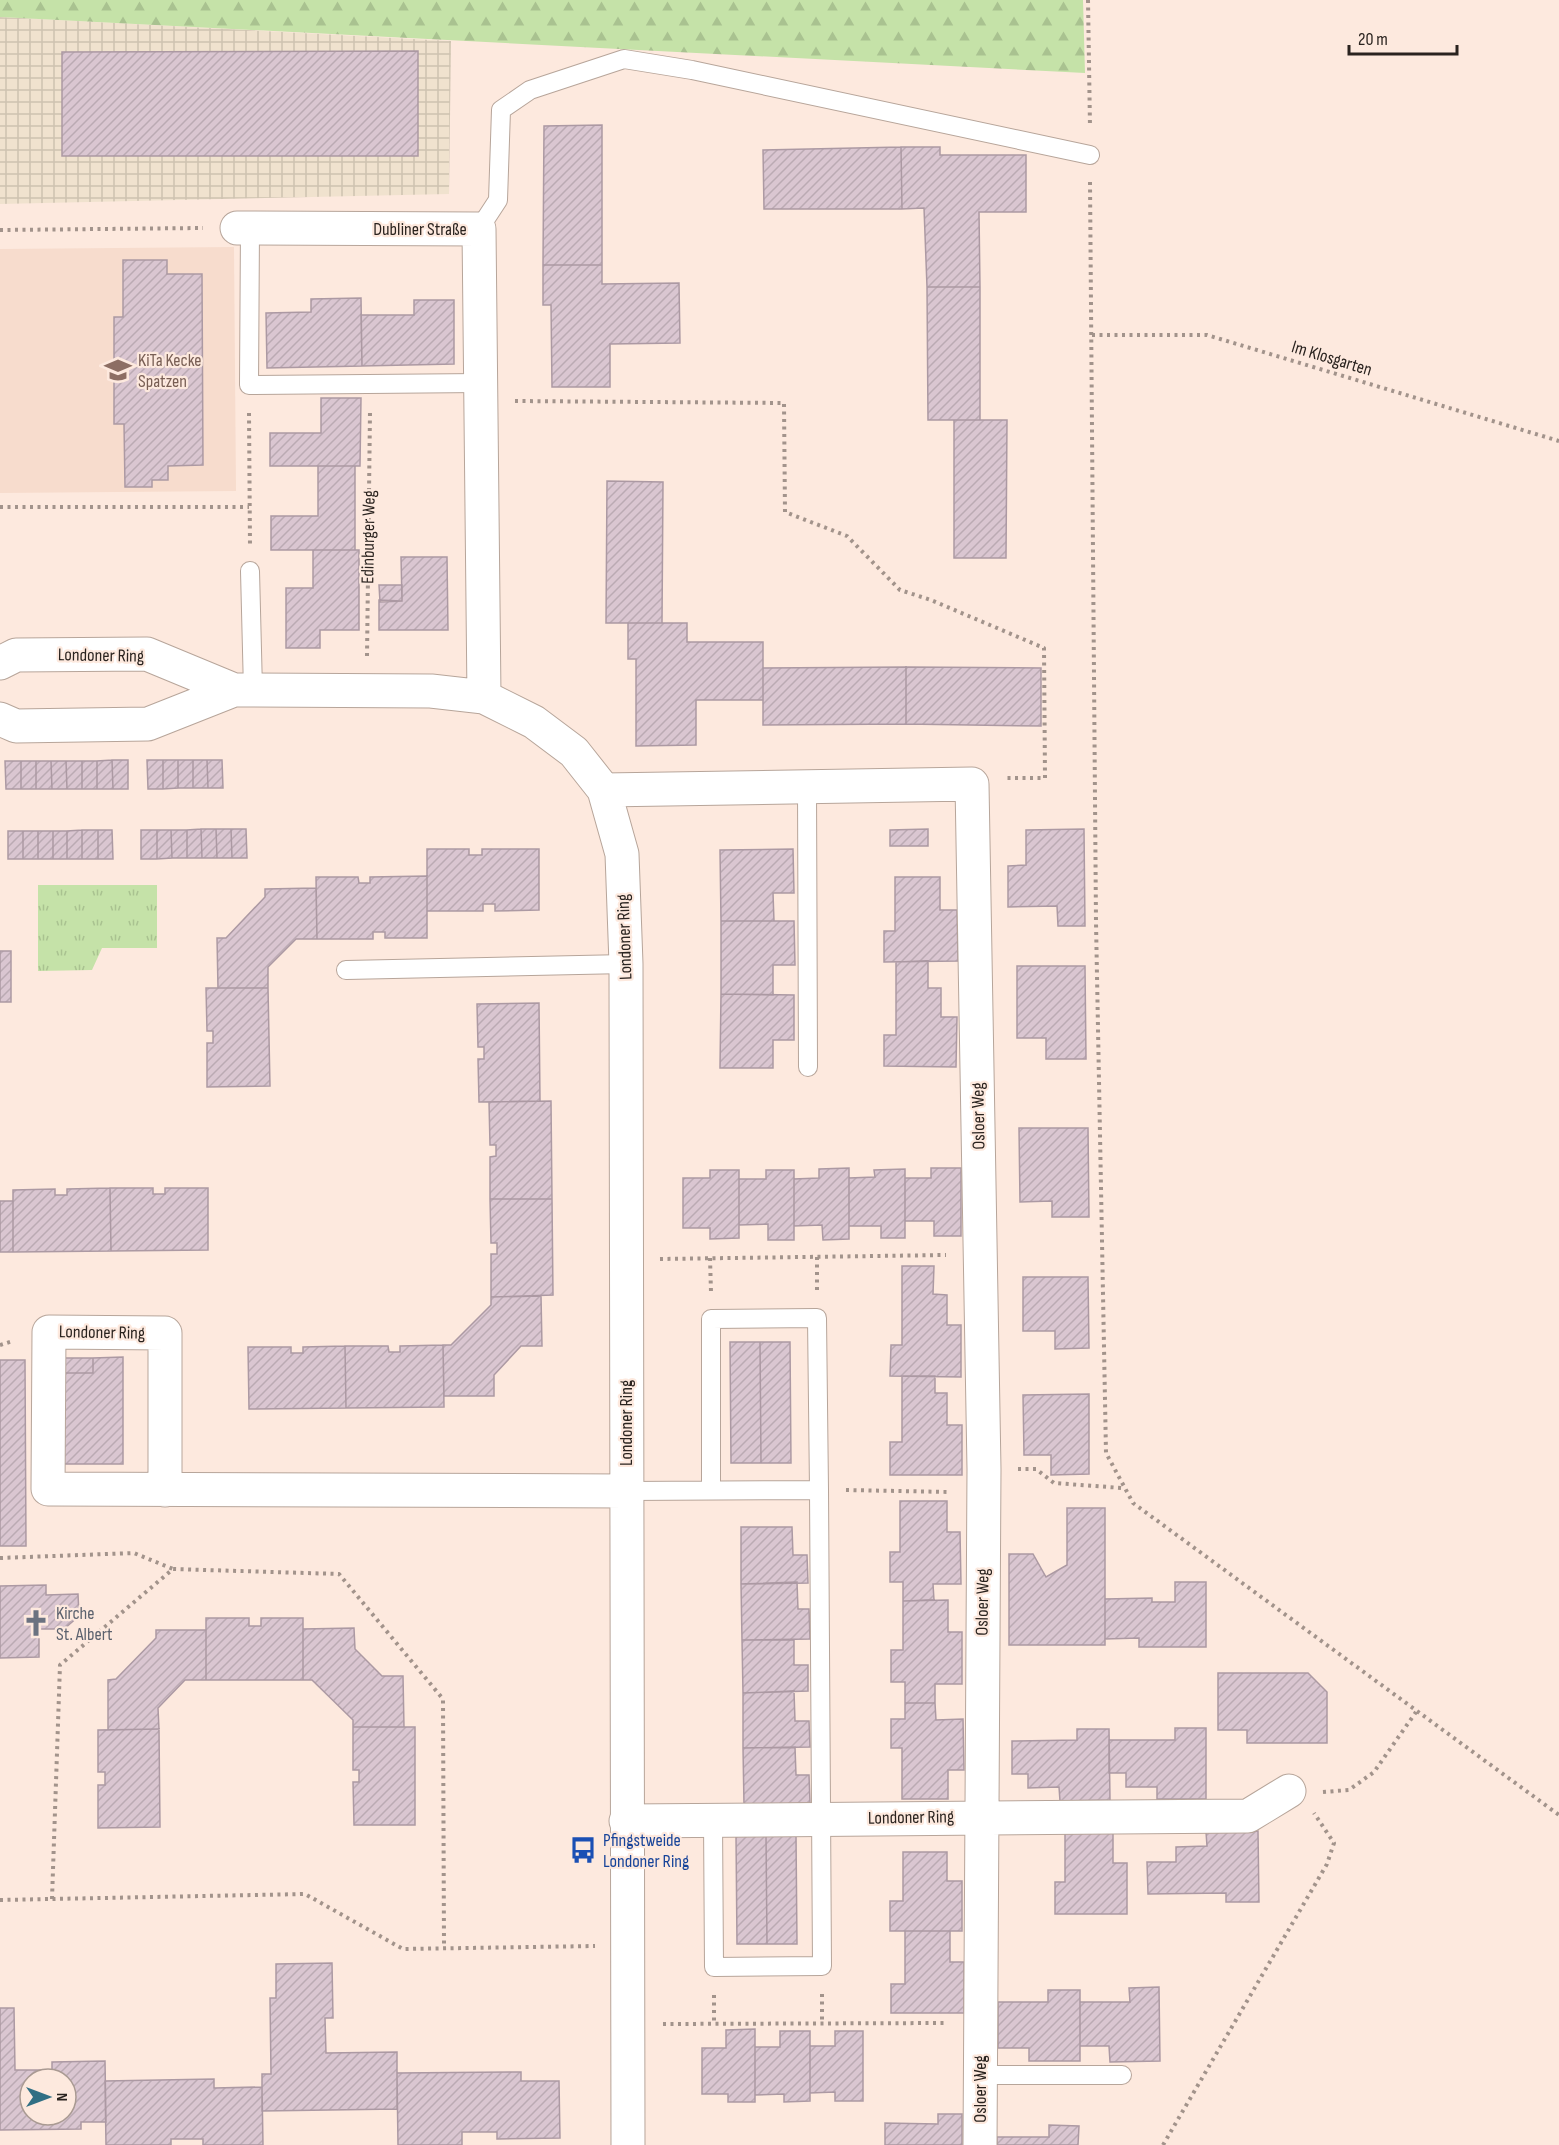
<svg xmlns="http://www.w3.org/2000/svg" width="1559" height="2145" font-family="'Sofia Sans Condensed',sans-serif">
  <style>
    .industrial { fill: url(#industrial-grid) }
    .built { fill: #f7dccd }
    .grass { fill: url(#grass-tufts) }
    .forest { fill: url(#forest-firs) }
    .building { fill: url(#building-hatch); stroke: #ac99a3; stroke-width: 1.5; fill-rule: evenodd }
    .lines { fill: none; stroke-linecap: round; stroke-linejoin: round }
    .lane-casing { stroke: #b7a59a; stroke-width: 20 }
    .street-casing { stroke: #b7a59a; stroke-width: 35 }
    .path { stroke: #a2938b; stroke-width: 4; stroke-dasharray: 3 4.5; stroke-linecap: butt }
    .lane { stroke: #fff; stroke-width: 18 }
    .street { stroke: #fff; stroke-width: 33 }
    .labels { text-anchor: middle; stroke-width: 4.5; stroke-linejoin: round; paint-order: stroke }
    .street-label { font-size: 18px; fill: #2a231f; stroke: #fde9de }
    .education-label { font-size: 18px; fill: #785e54; stroke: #fde9de; text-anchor: start }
    .worship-label { font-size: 18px; fill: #5b616d; stroke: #fde9de; text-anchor: start }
    .transit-label { font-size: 18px; fill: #164399; stroke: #fde9de; text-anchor: start }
  </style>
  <defs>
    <pattern id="industrial-grid" width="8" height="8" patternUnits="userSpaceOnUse" patternTransform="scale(1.5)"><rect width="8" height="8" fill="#f0e2ce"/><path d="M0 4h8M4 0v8" fill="none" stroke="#cec2b0"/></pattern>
    <pattern id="grass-tufts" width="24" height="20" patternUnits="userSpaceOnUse" patternTransform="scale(1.5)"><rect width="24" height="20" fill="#c5e2a8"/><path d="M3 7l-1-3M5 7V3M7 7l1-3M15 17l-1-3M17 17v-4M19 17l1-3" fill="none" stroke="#a9c290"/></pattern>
    <pattern id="forest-firs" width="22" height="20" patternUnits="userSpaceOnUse" patternTransform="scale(1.5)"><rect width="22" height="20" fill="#c5e2a8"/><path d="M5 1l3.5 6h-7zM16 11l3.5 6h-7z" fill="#a9c290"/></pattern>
    <pattern id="building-hatch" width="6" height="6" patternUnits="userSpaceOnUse" patternTransform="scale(1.5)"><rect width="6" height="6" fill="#dac6d1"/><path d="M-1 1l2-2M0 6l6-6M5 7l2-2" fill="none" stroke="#bbaab3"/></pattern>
  </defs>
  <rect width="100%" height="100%" fill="#fde9de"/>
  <path class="industrial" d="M0 17 451 41 449 194 0 204Z"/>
  <path class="built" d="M234 247 236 491 0 493V249Z"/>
  <path class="grass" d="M38 885H157V948H102L92 970 38 971Z"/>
  <path class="forest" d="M0 0H1083L1085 73 0 17Z"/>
  <path class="building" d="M418 51V156H62V52Z
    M602 125V265H543L544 126Z
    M901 147H940V155H1026V212H979L980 287H927L924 208 902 209Z
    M901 147 902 209H764L763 150Z
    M123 260H167V274H202L203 465 168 466V480H152V487H125L124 424H114V317H123Z
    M543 265H602V284L679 283 680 343 610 344V387H552L551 305H543Z
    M927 287H980V420H928Z
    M361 298 362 366 267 368 266 313 311 312V299Z
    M414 300H454V364L362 366 361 315H414Z
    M321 398H361L360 466H270V433H321Z
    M954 420H1007L1006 558H954Z
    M318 466H355V550H271V516H318Z
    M607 481 663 482 662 623H606Z
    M313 550H359V630H320V648H286V588H313Z
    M401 557H447L448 630H379V600L402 601Z
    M379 585H402V601L380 602Z
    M628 623H687V642H763V700H696V745L636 746V659H628Z
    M906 667V724L763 725V668Z
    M906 667 1041 668V726L906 724Z
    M112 760 113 789H97V761Z
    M112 760H128V789H113Z
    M147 760H163V789H148Z
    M163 760H178V788L163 789Z
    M178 760H193V788H178Z
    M193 760H207L208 788H193Z
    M207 760H222L223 788H208Z
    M5 761H21V789H6Z
    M21 761H36V789H21Z
    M36 761H51L52 789H36Z
    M51 761H66L67 789H52Z
    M66 761H82V789H67Z
    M82 761H97V789H82Z
    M201 829 202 858H187V830Z
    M201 829H216L217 858H202Z
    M216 829H231L232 858H217Z
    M231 829H246L247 858H232Z
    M928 829V846H890V830Z
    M1084 829 1085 926H1058L1057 906 1008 907V866L1026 865V830Z
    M82 830V859H67V831Z
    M82 830H98V859H82Z
    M98 830H112L113 859H98Z
    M141 830H157V859H141Z
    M157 830H171L172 858 157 859Z
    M171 830H187V858H172Z
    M8 831H23V859H8Z
    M23 831H38V859H23Z
    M38 831H53V859H38Z
    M53 831H67V859H53Z
    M427 849H469V855H482V849H539V910L495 911V904H483V911H427Z
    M793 849 794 893H773L774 921H721L720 850Z
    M427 876V938H385V932H373V939H317L316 877H358L359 883H370V877Z
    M895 877H940V910H957L958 961 884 962V931H895Z
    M316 888 317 939H296L268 967V988H218L217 938H226L265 897V889Z
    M721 921H794L795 965H773V995L721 994Z
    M0 951H11V1002H0Z
    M928 961V988H941V1017H957L956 1067 884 1066V1035H896V962Z
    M1017 966H1085L1086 1059H1046V1038H1017Z
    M206 988H268L270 1086 207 1087V1043H213V1031H207Z
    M721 994 794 995V1040H773V1068H720Z
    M539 1003 540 1101 479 1102 478 1059H484V1047H478L477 1004Z
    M551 1101 552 1199H490V1157L496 1156V1145H490L489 1102Z
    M1019 1128H1088L1089 1217H1052V1201L1020 1202Z
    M849 1168V1239L823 1240 822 1225 794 1226V1179L819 1178V1169Z
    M931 1168H961V1236H934V1221H905V1178H931Z
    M905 1169V1238H881V1226H849V1178L875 1177 874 1170Z
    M710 1170H739V1238L710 1239V1228H683V1178H710Z
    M766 1170H794V1240H768V1224L739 1225V1179H766Z
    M110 1188H153V1194H165V1188H208V1250L111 1251Z
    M110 1188 111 1251 13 1252V1190L55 1189V1195H67V1189Z
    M490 1199H552L553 1295 491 1297V1254H497V1243H491Z
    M0 1201H13V1252H0Z
    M902 1266H934L933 1294 947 1295V1325H961V1377L890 1376 891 1345H902Z
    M1023 1277H1088L1089 1348 1055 1349V1331H1023Z
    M541 1296 542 1346H521L494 1375V1396H444L443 1345H451L491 1305V1297Z
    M730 1342H760L761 1463H731Z
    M760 1342H790L791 1463H761Z
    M443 1345 444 1407 346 1408 345 1346H388L389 1352H400V1346Z
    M345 1346 346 1408 249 1409 248 1347H291V1353H303V1347Z
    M123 1357V1464H64V1373H93V1358Z
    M64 1358H93V1373H64Z
    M0 1360H25L26 1546H0Z
    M902 1376H935V1393H947V1425H962V1475H890V1442H902Z
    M1089 1394V1474L1051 1475V1455H1024L1023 1395Z
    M900 1501H947V1532H960L961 1584H933L934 1600 903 1601V1582H890V1552H900Z
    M1067 1508H1105V1645H1009V1554H1033L1046 1577 1067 1565Z
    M741 1527H792L793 1555H807L808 1583 741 1584Z
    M797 1582 798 1609H809L810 1639 742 1640 741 1584Z
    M1175 1582H1206V1647H1139V1638L1105 1639V1599L1152 1598V1602H1175Z
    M46 1585V1595L78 1594 79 1616 64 1629H39V1657L0 1658V1586Z
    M948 1600V1632H962V1684H935V1703H905V1682H891V1650H903V1601Z
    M206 1618H249V1626H261V1618H303V1680H206Z
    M354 1628 355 1649 382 1676H403L404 1727H353V1720L312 1680H303V1629Z
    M156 1630H206V1680H185L158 1708 159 1729 108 1730V1680L116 1679 156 1638Z
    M742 1640H794V1665H808V1691L743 1693Z
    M1218 1673H1308L1327 1692V1743H1247V1730H1218Z
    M794 1691 795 1721H809L810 1747 743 1748V1693Z
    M905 1703H935L936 1720 963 1719 964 1770H948V1799H902V1748H891V1719H905Z
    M353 1727H415V1825H354L353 1782H359V1770H353Z
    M1175 1728H1206V1799H1157V1787H1126V1773H1109V1740H1175Z
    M159 1729 160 1827 98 1828V1785H105V1772H98V1730Z
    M1077 1729H1109L1110 1800 1060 1801 1059 1787 1028 1788V1774H1012V1741L1077 1740Z
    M795 1747 796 1775H809L810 1803 744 1805 743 1748Z
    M1065 1831H1113V1863H1127V1914H1055V1882H1065Z
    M1258 1831 1259 1902H1226V1893L1148 1894 1147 1862H1176V1847L1207 1846 1206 1832Z
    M766 1835H796L797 1944H767Z
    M766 1835 767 1944H737L736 1836Z
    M903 1852H947V1881H962V1931H890V1901H903Z
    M905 1931H950V1962H964V2013H891V1984H905Z
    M332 1963 333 2018H325L326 2053 397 2052V2109L262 2111V2074H271L270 1998H276V1964Z
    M1159 1987 1160 2061 1110 2062 1109 2046H1080V2002H1130L1129 1988Z
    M1048 1990H1080V2061H1029V2048H998V2002H1048Z
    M0 2008H14L15 2070H52V2062L105 2061 106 2122H81V2129L0 2130ZM30 2079H66V2115H30Z
    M755 2029V2102H728V2094H702V2048H726V2030Z
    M780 2031H810V2101L784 2102V2094L755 2095V2047H780Z
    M835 2031H863V2101H835V2092L810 2093V2046H835Z
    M521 2072V2081H559L560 2138 497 2139V2132H462V2145H398L397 2073Z
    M214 2079V2088L262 2087 263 2145H203V2139H171V2145H106L105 2081Z
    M938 2114H962V2145H885V2123L938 2124Z
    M1049 2125 1079 2126 1078 2145H997V2137H1049Z"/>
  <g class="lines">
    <defs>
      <path id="lane" d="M250 228 249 385 481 383
        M479 229 498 200 501 110 530 90 624 59 692 70 1090 155
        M250 571 253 690
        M807 787 808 1067
        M346 970 626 964
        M711 1490V1319L817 1318 819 1490
        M626 1491 819 1490 822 1966 714 1967 713 1820
        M980 2075H1122"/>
      <path id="street" d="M237 228 479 229 484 697
        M0 663 16 655 147 654 234 690
        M0 719 16 726 148 724 234 690 431 691 484 697 534 722 574 752 604 790 622 854 626 964 628 2145
        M604 790 972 784 984 1469 980 2145
        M165 1490V1333L49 1332 48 1489 626 1491
        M626 1821 1248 1816 1289 1791"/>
    </defs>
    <use href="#lane" class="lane-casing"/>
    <use href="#street" class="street-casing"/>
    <path class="path" d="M1088 0 1090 127
      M1090 182 1096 922 1106 1453 1133 1503 1559 1815
      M0 230 203 228
      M1092 335H1207L1559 441
      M515 401 784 403 785 512 847 536 900 590 931 600 1044 648 1045 778H1007
      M249 413 250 546
      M0 507H249
      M367 656 370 412
      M817 1257V1291
      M710 1258 711 1292
      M660 1259 946 1255
      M0 1345 13 1341
      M1018 1469H1036L1054 1483 1122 1488
      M846 1490 950 1492
      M0 1558 134 1553 173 1569
      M1323 1792 1349 1790 1374 1772 1416 1712
      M52 1899 60 1665 173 1569 339 1574 443 1699 444 1946
      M0 1900 305 1894 403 1949 595 1946
      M822 1994V2023
      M714 1995V2024
      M663 2024 947 2023
      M1163 2145 1327 1864 1334 1843 1314 1813"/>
    <use href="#lane" class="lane"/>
    <use href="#street" class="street"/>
  </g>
  <defs>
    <symbol id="school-bare" viewBox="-9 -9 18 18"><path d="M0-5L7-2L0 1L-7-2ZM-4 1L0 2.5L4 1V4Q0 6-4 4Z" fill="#8d6e63" stroke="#fde9de" stroke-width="2.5" paint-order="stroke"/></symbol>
    <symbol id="church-bare" viewBox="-9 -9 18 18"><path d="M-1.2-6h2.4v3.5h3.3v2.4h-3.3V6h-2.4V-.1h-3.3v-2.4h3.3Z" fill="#6b7280" stroke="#fde9de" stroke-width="2.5" paint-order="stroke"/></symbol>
    <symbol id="bus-bare" viewBox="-9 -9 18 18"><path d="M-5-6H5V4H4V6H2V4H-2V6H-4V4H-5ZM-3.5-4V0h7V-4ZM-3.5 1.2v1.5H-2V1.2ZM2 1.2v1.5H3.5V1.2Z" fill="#1a4fb4" stroke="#fde9de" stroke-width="2.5" paint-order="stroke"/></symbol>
  </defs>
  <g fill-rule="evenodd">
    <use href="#school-bare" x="99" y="351" width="38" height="38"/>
    <use href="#church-bare" x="17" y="1604" width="38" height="38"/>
    <use href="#bus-bare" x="564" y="1831" width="38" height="38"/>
  </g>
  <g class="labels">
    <g class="street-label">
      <text x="420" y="235">Dubliner Straße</text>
      <text transform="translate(1332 358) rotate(17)" y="6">Im Klosgarten</text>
      <text transform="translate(368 537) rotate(-89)" y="6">Edinburger Weg</text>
      <text transform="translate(101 655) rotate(1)" y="6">Londoner Ring</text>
      <text transform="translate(624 937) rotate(-92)" y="6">Londoner Ring</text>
      <text transform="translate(978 1116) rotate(-91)" y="6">Osloer Weg</text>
      <text transform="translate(102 1332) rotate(1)" y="6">Londoner Ring</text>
      <text transform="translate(626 1423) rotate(-90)" y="6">Londoner Ring</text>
      <text transform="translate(982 1602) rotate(-89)" y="6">Osloer Weg</text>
      <text transform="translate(911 1817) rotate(-1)" y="6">Londoner Ring</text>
      <text transform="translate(980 2089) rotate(-90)" y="6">Osloer Weg</text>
    </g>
    <g class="education-label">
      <text x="138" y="366">KiTa Kecke<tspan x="138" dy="21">Spatzen</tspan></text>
    </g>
    <g class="worship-label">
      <text x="56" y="1619">Kirche<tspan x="56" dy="21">St. Albert</tspan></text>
    </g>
    <g class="transit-label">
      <text x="603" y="1846">Pfingstweide<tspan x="603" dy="21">Londoner Ring</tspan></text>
    </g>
  </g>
  <g transform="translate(48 2097) rotate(90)"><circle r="28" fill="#fde9de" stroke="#a99a92" stroke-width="1.5"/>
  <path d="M0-4.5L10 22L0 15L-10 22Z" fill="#306f84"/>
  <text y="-9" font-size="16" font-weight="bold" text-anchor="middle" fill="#2a231f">N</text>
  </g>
  <path d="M1349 45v9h108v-9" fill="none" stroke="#2a231f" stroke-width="3"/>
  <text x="1358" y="45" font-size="18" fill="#2a231f" stroke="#fde9de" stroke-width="4.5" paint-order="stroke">20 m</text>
</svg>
